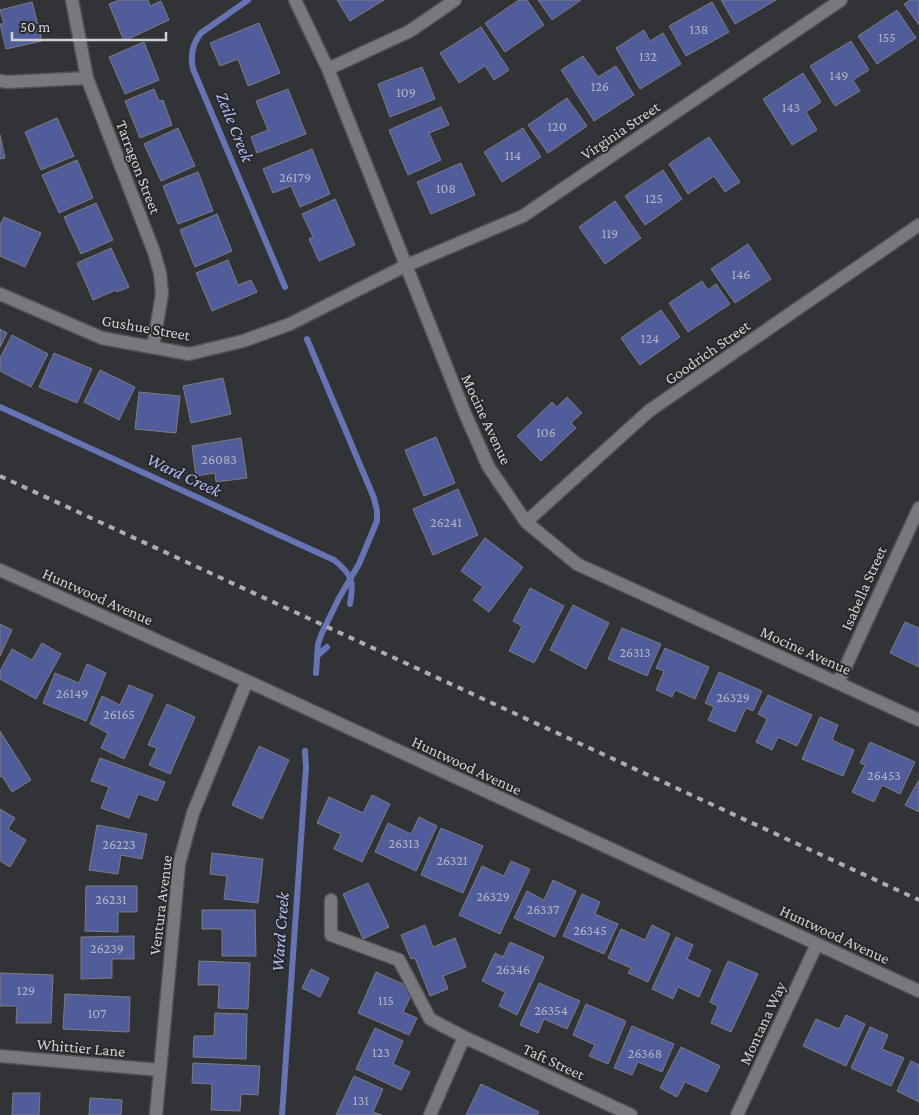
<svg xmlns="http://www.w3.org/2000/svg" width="919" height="1115" font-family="'Crimson Pro',serif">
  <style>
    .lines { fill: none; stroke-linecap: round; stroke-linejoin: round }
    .stream { stroke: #6774b4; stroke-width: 6 }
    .building { fill: #515c9a; stroke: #7c7d80 }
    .minor-casing { stroke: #515254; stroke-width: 15 }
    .minor { stroke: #78797d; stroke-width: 12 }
    .rail { stroke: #adaeb0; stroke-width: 4; stroke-dasharray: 6 6; stroke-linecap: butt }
    .labels { text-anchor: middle; stroke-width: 4; stroke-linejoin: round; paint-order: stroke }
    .number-label { font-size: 14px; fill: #b0b4c5 }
    .street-label { font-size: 16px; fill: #d0d1d3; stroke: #28292c }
    .water-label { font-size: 18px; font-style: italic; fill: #b1bef4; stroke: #28292c }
  </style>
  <rect width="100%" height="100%" fill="#323336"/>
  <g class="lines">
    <path class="stream" d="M248 0 201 33C192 44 190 55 193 69L285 287
      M307 339 374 498 377 511V521L359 564 339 598 322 633 318 644 316 673
      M0 407 334 560C353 575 354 582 350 604
      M317 656 327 647
      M282 1115 306 767 305 751"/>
  </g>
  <path class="building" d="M119 0H148L150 6 161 1 169 20 124 41 109 4Z
    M337 0H384L350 21Z
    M519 0H527L544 25 505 52 485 23Z
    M538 0H581L552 20Z
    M721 0H776L735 24Z
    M910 0H919V25L904 4Z
    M32 2 42 41 6 49 0 24H4L0 10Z
    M712 2 729 32 686 56 669 26Z
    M897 10 916 38 877 64 858 36Z
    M259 23 280 73 248 86 238 59 220 66 210 43Z
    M481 27 509 70 494 80 485 66 459 83 440 53Z
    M644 30 650 41 663 33 681 64 640 89 616 48Z
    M851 41 869 70 853 80 860 91 835 106 810 66Z
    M144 42 159 80 125 94 109 57Z
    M583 56 598 77 616 66 634 95 594 121 561 70Z
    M422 67 435 99 390 117 378 84Z
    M803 73 821 102 806 112 817 130 792 145 763 99Z
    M154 89 159 101 163 100 172 125 140 138 125 101Z
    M288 89 306 134 257 153 251 137 268 130 256 101Z
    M567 98 587 126 548 153 528 125Z
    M441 107 449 125 429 133 441 160 408 175 389 130Z
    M57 118 74 156 41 170 25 132Z
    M178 128 195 166 161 181 144 144Z
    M523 128 541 157 502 182 484 152Z
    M0 135 5 158 0 159Z
    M709 137 740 182 725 192 714 176 688 194 669 164Z
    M312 149 330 194 300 207 291 186 273 193 263 169Z
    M77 160 93 198 59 213 42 175Z
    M461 163 475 195 431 214 417 182Z
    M663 170 682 199 645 225 625 196Z
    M198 172 213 211 178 224 163 186Z
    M335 199 355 245 319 261 309 239 313 237 302 214Z
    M615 201 641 238 605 264 579 227Z
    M96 203 113 240 81 254 64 217Z
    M217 214 232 251 195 267 180 230Z
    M4 217 41 233 25 267 0 256V225Z
    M748 244 771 279 735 303 711 269Z
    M111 248 129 287 117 292 116 290 93 300 77 263Z
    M228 260 238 285 251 280 257 292 212 311 196 273Z
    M702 281 708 290 716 284 730 304 688 332 669 303Z
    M661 310 680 337 640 365 621 338Z
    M0 329 7 333 0 347Z
    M12 335 48 354 31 387 0 371V358Z
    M54 353 92 369 77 403 39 387Z
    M100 370 135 387 119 420 84 402Z
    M223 378 231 414 191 423 183 386Z
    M139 392 180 396 176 433 135 429Z
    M567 397 582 413 571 423 576 428 541 461 517 436 552 402 557 407Z
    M436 437 455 483 424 496 405 450Z
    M241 438 247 478 216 482 215 473 196 476 192 446Z
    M458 489 478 535 433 555 413 509Z
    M485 538 523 567 489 612 473 600 483 587 461 571Z
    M530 588 564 606 534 663 509 651 522 626 513 621Z
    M573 605 609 623 586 669 550 650Z
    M905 622 919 628V667L890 653Z
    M0 624 12 630 0 656Z
    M622 628 661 644 647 676 608 659Z
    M42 643 61 654 36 699 0 679V671L12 649 32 660Z
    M665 648 709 667 695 699 675 690 672 697 656 690 664 671 656 668Z
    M87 664 106 673 86 721 43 703 55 673 79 683Z
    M719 672 762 691 753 711 746 708 735 732 708 720 714 707 705 703Z
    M129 685 153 695 124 759 101 748 108 733 90 724 102 696 120 705Z
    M768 695 812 715 797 746 778 737 772 750 756 742 767 719 758 714Z
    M167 704 195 717 170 774 149 765 157 748 148 745Z
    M820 717 838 725 832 740 854 750 843 776 802 759Z
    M0 731 31 780 12 792 2 776 0 777Z
    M870 742 915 762 900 794 882 785 874 802 852 792 865 765 860 763Z
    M259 746 289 760 262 819 232 805Z
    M100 758 165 782 157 801 138 794 129 818 101 808 109 787 91 781Z
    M919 780V812L905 805Z
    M372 795 390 804 362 862 334 849 341 834 317 823 329 797 363 813Z
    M0 809 15 818 8 829 26 840 10 867 0 861Z
    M419 817 437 826 416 871 375 852 388 823 411 834Z
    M97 825 147 834 142 859 121 855 118 874 89 870Z
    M441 828 483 846 463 893 421 875Z
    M212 853 263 859 258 903 224 899 227 876 210 874Z
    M511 861 530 869 500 934 459 915 482 866 504 876Z
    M553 880 576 891 555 937 514 918 527 891 544 900Z
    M368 883 389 927 363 939 343 894Z
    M86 886H137V912H118V932L85 931Z
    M582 894 600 902 595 914 618 924 604 954 563 936Z
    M202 910H255L256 956H222V929H202Z
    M425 925 433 947 455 938 466 967 443 976 448 989 430 996 415 958 411 959 401 935Z
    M652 925 670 934 648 982 628 973 631 968 608 958 621 929 645 940Z
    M134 936V959H112V978L81 979V937Z
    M676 937 693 945 687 959 711 970 699 997 678 987 673 999 652 989Z
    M510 942 544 957 517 1015 499 1006 505 992 482 981 495 953 503 957Z
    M199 961 250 963 248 1009 218 1008 219 985H198Z
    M728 961 758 974 731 1032 711 1023 718 1006 710 1002Z
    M311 969 329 978 320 997 302 988Z
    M376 972 414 989 403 1012 417 1018 409 1035 358 1013Z
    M0 973 53 975 51 1023H16L17 1006H0Z
    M539 983 580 1001 567 1029 544 1019 538 1033 520 1025Z
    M65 994 130 997 129 1032 63 1029Z
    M586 1004 626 1021 608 1064 589 1056 595 1045 573 1035Z
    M215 1013 247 1014 246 1059 193 1057 194 1036H214Z
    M846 1015 865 1024 846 1066 803 1046 816 1019 839 1029Z
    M632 1026 674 1044 662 1072 638 1062 632 1075 614 1068Z
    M870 1027 888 1035 882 1049 904 1058 891 1086 851 1068Z
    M375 1028 403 1041 393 1064 410 1072 401 1090 356 1069Z
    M681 1047 720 1066 707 1092 685 1082 677 1097 660 1088Z
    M911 1061 919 1065V1102L897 1091Z
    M193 1063 260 1066 258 1095 241 1094 240 1111 211 1110 212 1084 192 1083Z
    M354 1076 383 1089 373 1112 382 1115H336Z
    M481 1084 539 1112 537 1115H466Z
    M13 1093H40L39 1115H12Z
    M90 1098 122 1100 121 1115H89Z"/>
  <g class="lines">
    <defs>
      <path id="minor" d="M72 0 87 78 154 252 160 273 162 294 153 347
        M295 0 328 69 464 411 488 466 526 522 577 564 919 720
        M328 69 410 31 455 0
        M0 81 7 82 87 78
        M0 294 102 338 189 354 243 341 290 324 405 266 523 216 841 0
        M526 522 649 411 919 225
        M0 570 247 681 919 991
        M838 683 919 508
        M331 900V935L399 960 430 1019 464 1037 631 1115
        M0 1056 160 1070
        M156 1115 179 864 193 813 247 681
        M430 1115 464 1037
        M737 1115 817 944"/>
    </defs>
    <use href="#minor" class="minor-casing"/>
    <use href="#minor" class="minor"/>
    <path class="rail" d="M0 476 919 900"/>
  </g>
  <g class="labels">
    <g class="number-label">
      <text x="699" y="34">138</text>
      <text x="887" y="42">155</text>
      <text x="648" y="61">132</text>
      <text x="839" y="80">149</text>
      <text x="600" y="91">126</text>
      <text x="406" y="97">109</text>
      <text x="791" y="112">143</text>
      <text x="557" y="131">120</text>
      <text x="513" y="160">114</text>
      <text x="295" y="182">26179</text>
      <text x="446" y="193">108</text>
      <text x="654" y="203">125</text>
      <text x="610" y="238">119</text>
      <text x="741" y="279">146</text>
      <text x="650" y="343">124</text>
      <text x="546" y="437">106</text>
      <text x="219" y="464">26083</text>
      <text x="446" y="527">26241</text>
      <text x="635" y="657">26313</text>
      <text x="72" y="698">26149</text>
      <text x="733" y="702">26329</text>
      <text x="119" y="719">26165</text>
      <text x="884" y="780">26453</text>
      <text x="404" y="848">26313</text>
      <text x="119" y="849">26223</text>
      <text x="452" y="865">26321</text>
      <text x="493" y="901">26329</text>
      <text x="111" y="904">26231</text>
      <text x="543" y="914">26337</text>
      <text x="590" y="935">26345</text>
      <text x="107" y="953">26239</text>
      <text x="513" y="974">26346</text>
      <text x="26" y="995">129</text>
      <text x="386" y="1005">115</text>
      <text x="551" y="1015">26354</text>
      <text x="97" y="1018">107</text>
      <text x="381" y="1057">123</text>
      <text x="645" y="1058">26368</text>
      <text x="361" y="1105">131</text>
    </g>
    <g class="street-label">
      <text transform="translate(620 130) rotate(-34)" y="6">Virginia Street</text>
      <text transform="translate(139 167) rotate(69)" y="6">Tarragon Street</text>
      <text transform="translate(146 327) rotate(10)" y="6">Gushue Street</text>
      <text transform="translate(707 352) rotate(-35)" y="6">Goodrich Street</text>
      <text transform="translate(487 419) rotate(65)" y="6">Mocine Avenue</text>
      <text transform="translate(863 588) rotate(-66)" y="6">Isabella Street</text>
      <text transform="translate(98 596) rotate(24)" y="6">Huntwood Avenue</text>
      <text transform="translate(806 650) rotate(24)" y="6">Mocine Avenue</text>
      <text transform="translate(467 765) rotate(25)" y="6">Huntwood Avenue</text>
      <text transform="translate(160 905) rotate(-83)" y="6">Ventura Avenue</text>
      <text transform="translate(835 934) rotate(25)" y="6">Huntwood Avenue</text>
      <text transform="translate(762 1023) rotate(-65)" y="6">Montana Way</text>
      <text transform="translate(81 1047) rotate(5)" y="6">Whittier Lane</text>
      <text transform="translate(554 1061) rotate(25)" y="6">Taft Street</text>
    </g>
    <g class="water-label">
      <text transform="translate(235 127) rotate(68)" y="6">Zeile Creek</text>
      <text transform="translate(184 475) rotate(25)" y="6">Ward Creek</text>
      <text transform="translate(280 932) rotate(-86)" y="6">Ward Creek</text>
    </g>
  </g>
  <path d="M12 32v8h154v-8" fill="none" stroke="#d0d1d3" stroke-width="2.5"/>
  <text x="20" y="32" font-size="15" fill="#d0d1d3" stroke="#28292c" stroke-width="4" paint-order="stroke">50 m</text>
</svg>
